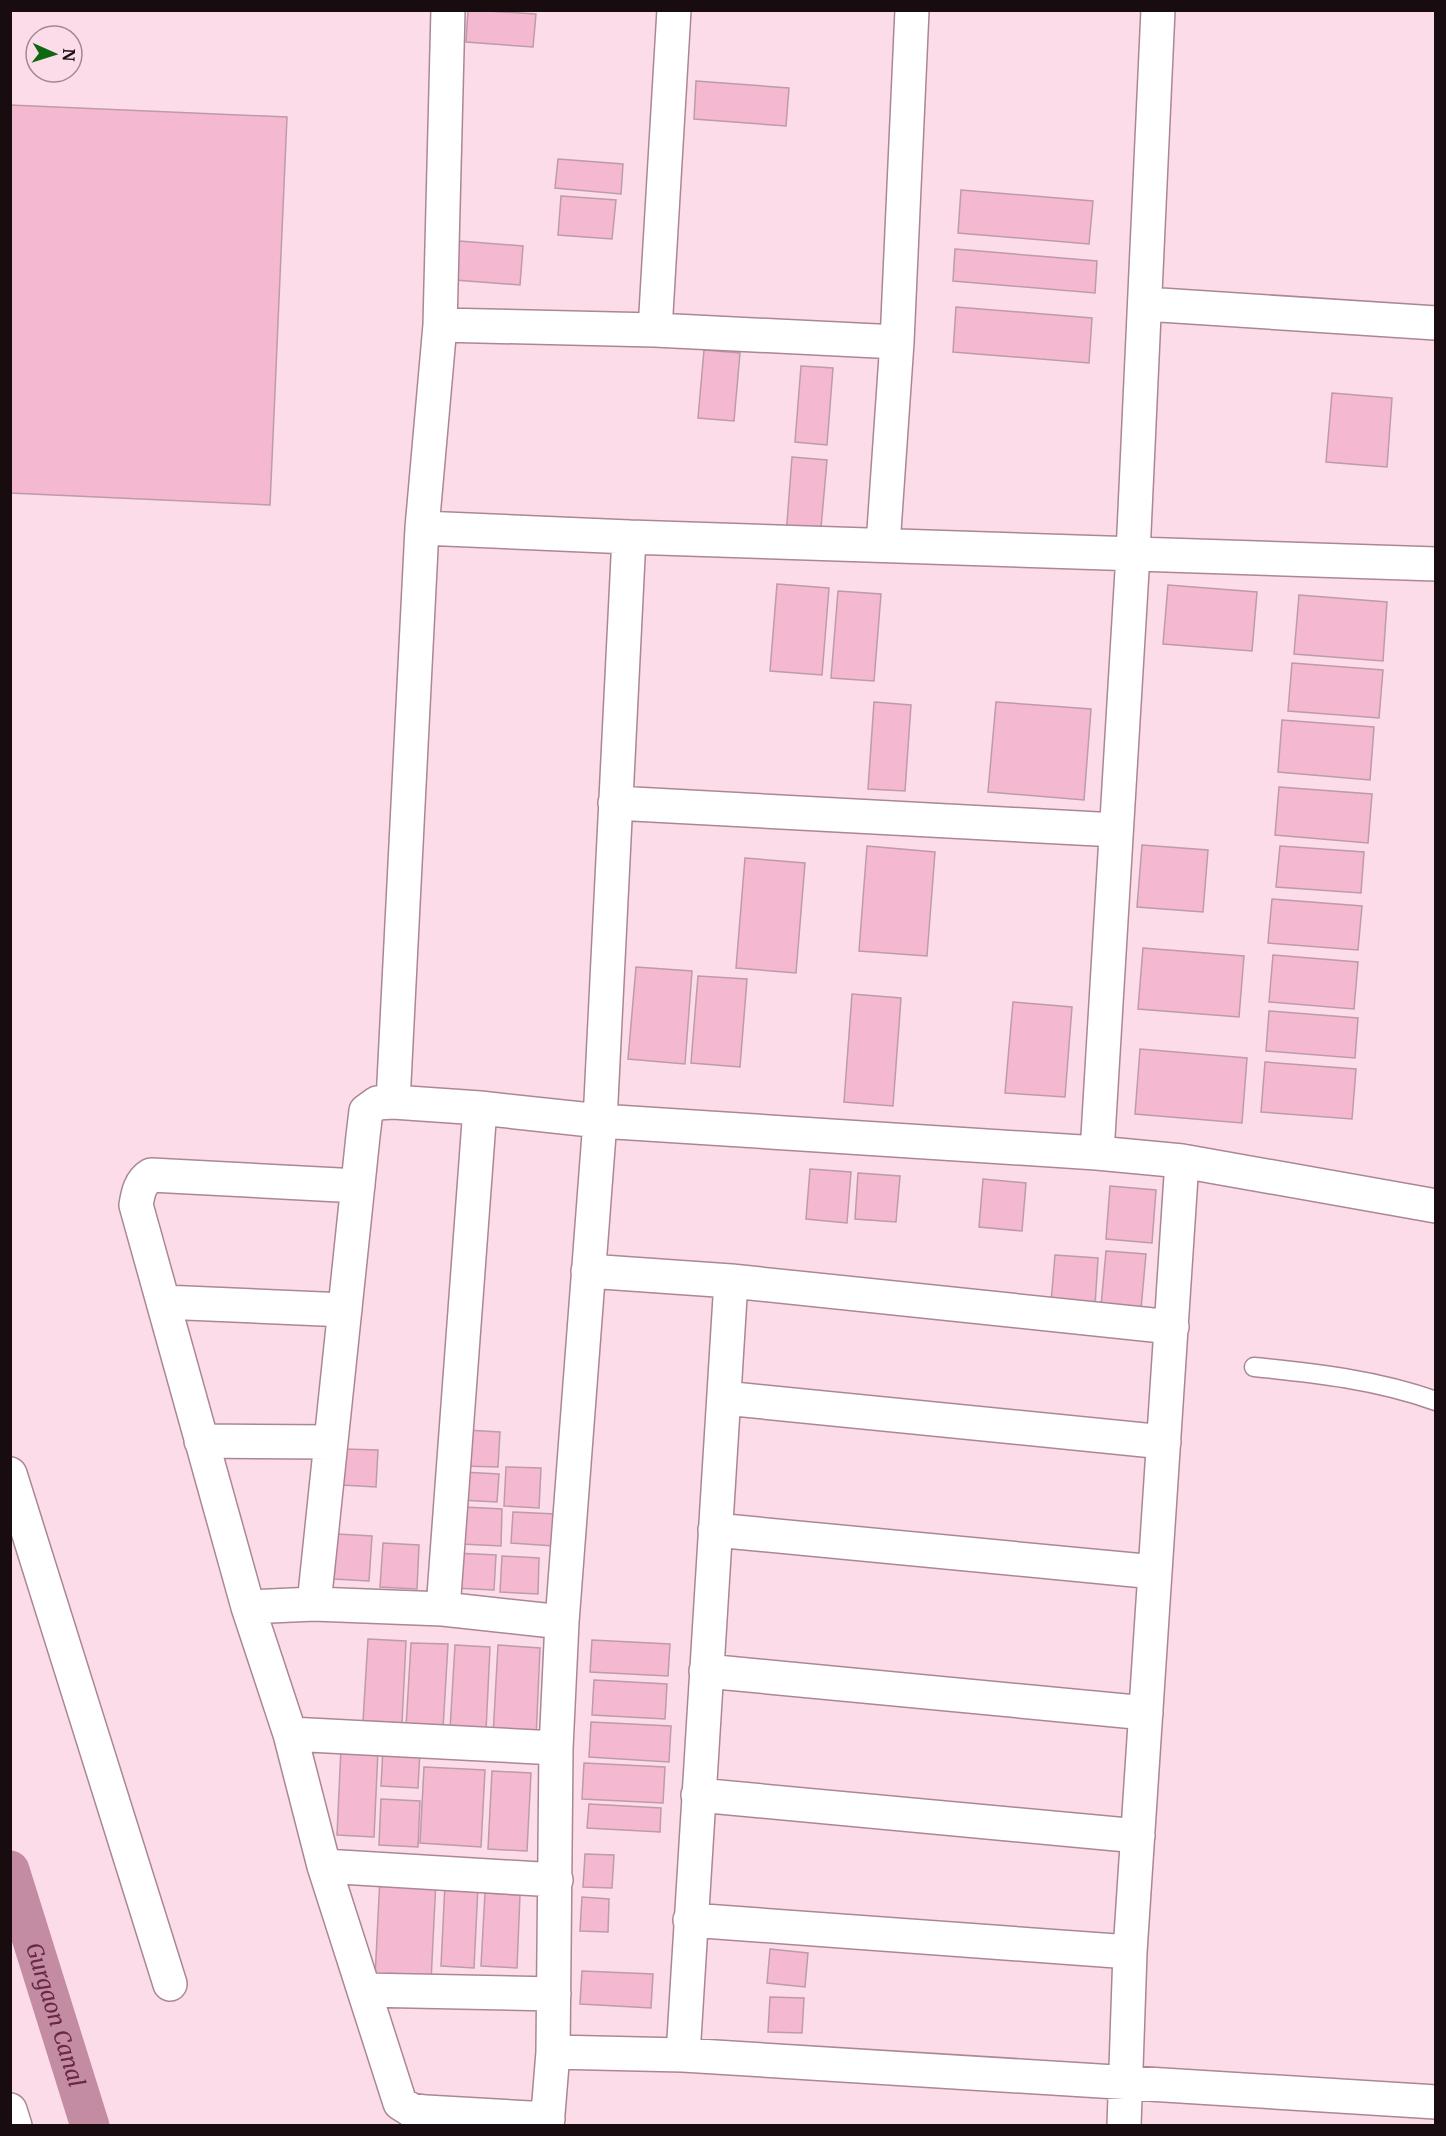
<svg xmlns="http://www.w3.org/2000/svg" width="1446" height="2136" font-family="Merriweather,serif">
  <style>
    .lines { fill: none; stroke-linecap: round; stroke-linejoin: round }
    .canal { stroke: #c48ca3; stroke-width: 39 }
    .building { fill: #f4b9d1; stroke: #bf9aa9; stroke-width: 1.5 }
    .service-casing { stroke: #ab8795; stroke-width: 21 }
    .minor-casing { stroke: #ab8795; stroke-width: 36 }
    .tertiary-casing { stroke: #ab8795; stroke-width: 36 }
    .service { stroke: #fff; stroke-width: 18 }
    .minor { stroke: #fff; stroke-width: 33 }
    .tertiary { stroke: #fff; stroke-width: 33 }
    .labels { text-anchor: middle; stroke-width: 4.5; stroke-linejoin: round; paint-order: stroke }
    .water-label { font-size: 22px; font-style: italic; fill: #6b2748; stroke: #fbdce8 }
  </style>
  <rect width="100%" height="100%" fill="#fbdce8"/>
  <g class="lines">
    <path class="canal" id="s1" d="M10 1870 90 2126"/>
  </g>
  <path class="building" d="M468 10 536 14 533 47 466 42Z
    M696 81 789 88 786 126 694 119Z
    M10 105 287 117 270 505 10 493Z
    M558 159 623 164 621 194 555 188Z
    M961 190 1093 201 1089 244 958 233Z
    M561 196 616 200 612 239 558 235Z
    M459 241 523 246 520 285 455 280Z
    M955 249 1097 261 1095 293 953 281Z
    M956 307 1092 318 1089 363 953 352Z
    M704 350 740 353 734 421 698 418Z
    M801 366 833 368 827 445 795 442Z
    M1332 393 1392 398 1387 467 1326 462Z
    M792 457 827 460 820 539 786 536Z
    M777 584 829 588 822 675 770 671Z
    M1168 585 1257 592 1252 651 1163 644Z
    M838 591 881 594 874 681 831 678Z
    M1299 595 1387 602 1383 661 1294 654Z
    M1292 663 1383 670 1379 718 1288 711Z
    M874 702 911 705 905 791 868 789Z
    M996 702 1091 709 1084 800 988 792Z
    M1282 720 1374 727 1370 780 1278 772Z
    M1279 787 1372 794 1368 843 1275 835Z
    M1142 845 1208 850 1203 912 1137 907Z
    M867 846 935 852 927 956 859 951Z
    M1280 846 1364 852 1361 893 1276 887Z
    M745 858 805 863 796 973 736 968Z
    M1272 899 1362 906 1358 950 1268 943Z
    M1143 948 1244 956 1239 1017 1138 1009Z
    M1273 955 1358 962 1354 1009 1269 1002Z
    M636 967 692 971 685 1064 628 1059Z
    M698 976 747 979 740 1067 691 1063Z
    M852 994 901 998 893 1106 844 1102Z
    M1013 1002 1072 1007 1065 1097 1005 1093Z
    M1269 1011 1358 1018 1355 1058 1266 1051Z
    M1140 1049 1247 1058 1242 1123 1135 1114Z
    M1265 1062 1356 1069 1352 1119 1261 1112Z
    M810 1169 851 1172 847 1223 806 1219Z
    M858 1173 900 1176 896 1222 855 1219Z
    M983 1179 1026 1183 1022 1231 979 1227Z
    M1110 1186 1156 1190 1152 1243 1106 1239Z
    M1106 1251 1146 1254 1141 1309 1101 1306Z
    M1055 1255 1098 1258 1095 1306 1051 1303Z
    M466 1430 500 1432 498 1467 464 1466Z
    M344 1449 378 1450 376 1487 342 1485Z
    M506 1467 541 1468 539 1508 504 1506Z
    M462 1472 499 1474 497 1502 460 1500Z
    M464 1507 502 1509 501 1546 462 1544Z
    M513 1512 556 1514 554 1546 511 1543Z
    M337 1534 372 1536 369 1581 334 1579Z
    M383 1543 419 1545 417 1589 380 1587Z
    M455 1553 496 1555 494 1590 453 1588Z
    M502 1556 539 1558 538 1594 500 1592Z
    M368 1639 406 1641 402 1723 363 1721Z
    M592 1640 670 1644 668 1676 590 1672Z
    M411 1643 448 1644 443 1729 406 1727Z
    M455 1645 490 1647 486 1731 450 1730Z
    M498 1645 540 1648 536 1738 493 1736Z
    M594 1680 667 1684 665 1719 592 1715Z
    M591 1722 671 1726 669 1762 589 1757Z
    M341 1748 378 1750 374 1837 337 1835Z
    M383 1748 420 1750 418 1788 381 1786Z
    M584 1763 665 1767 663 1803 582 1799Z
    M424 1767 485 1770 481 1847 420 1843Z
    M492 1771 531 1773 527 1851 488 1849Z
    M381 1799 420 1801 418 1847 379 1845Z
    M589 1804 661 1808 660 1832 587 1828Z
    M585 1854 614 1855 612 1888 583 1887Z
    M380 1877 436 1880 431 1981 375 1978Z
    M445 1884 478 1886 474 1968 441 1966Z
    M485 1893 520 1895 517 1968 481 1966Z
    M582 1897 609 1899 608 1932 580 1931Z
    M770 1949 808 1953 805 1987 767 1983Z
    M582 1971 653 1974 651 2008 580 2004Z
    M770 1997 804 1998 802 2033 768 2032Z"/>
  <g class="lines">
    <defs>
      <path id="service" d="M1254 1367C1316 1373 1377 1380 1436 1401"/>
      <path id="minor" d="M1145 304 1436 323
        M440 325 655 330 897 342
        M655 330 674 10
        M422 528 629 537 1436 564
        M883 545 897 342 912 10
        M615 803 1116 830
        M393 1102 422 528 440 325 448 10
        M1097 1153 1133 554 1158 10
        M588 1271 731 1281 1172 1327
        M163 1302 345 1310
        M724 1398 1164 1442
        M201 1441 331 1442
        M10 1474 170 1984
        M715 1530 1155 1572
        M314 1604 363 1136 366 1111 377 1103 393 1102 480 1108 600 1121 1097 1153 1182 1161 1436 1206
        M248 1607 136 1205C138 1193 140 1182 151 1175L358 1186
        M443 1609 480 1108
        M706 1671 1146 1713
        M290 1734 556 1748
        M698 1795 1138 1836
        M324 1866 400 2103 411 2110 426 2112 548 2119
        M556 1880 324 1866 290 1734 248 1607 314 1604 443 1609 562 1622
        M690 1920 1130 1952
        M364 1990 554 1994
        M553 2052 683 2055 1436 2102
        M683 2055 731 1281
        M547 2126 553 2052 556 1748 562 1622 600 1121 629 537
        M1124 2126 1130 1952 1182 1161"/>
      <path id="tertiary" d="M10 2110 15 2126"/>
    </defs>
    <use href="#service" class="service-casing"/>
    <use href="#minor" class="minor-casing"/>
    <use href="#tertiary" class="tertiary-casing"/>
    <use href="#service" class="service"/>
    <use href="#minor" class="minor"/>
    <use href="#tertiary" class="tertiary"/>
  </g>
  <g class="labels">
    <g class="water-label">
      <text dy="8" stroke="none"><textPath href="#s1" startOffset="152">Gurgaon Canal</textPath></text>
    </g>
  </g>
  <rect width="1446" height="2136" fill="none" stroke="#180c11" stroke-width="24"/>
  <g transform="translate(54 54) rotate(93)"><circle r="28" fill="#fbdce8" stroke="#a08992" stroke-width="1.5"/>
  <path d="M0-4.5L10 22L0 15L-10 22Z" fill="#0d6810"/>
  <text y="-9" font-size="16" font-weight="bold" text-anchor="middle" fill="#180c11">N</text>
  </g>
</svg>
